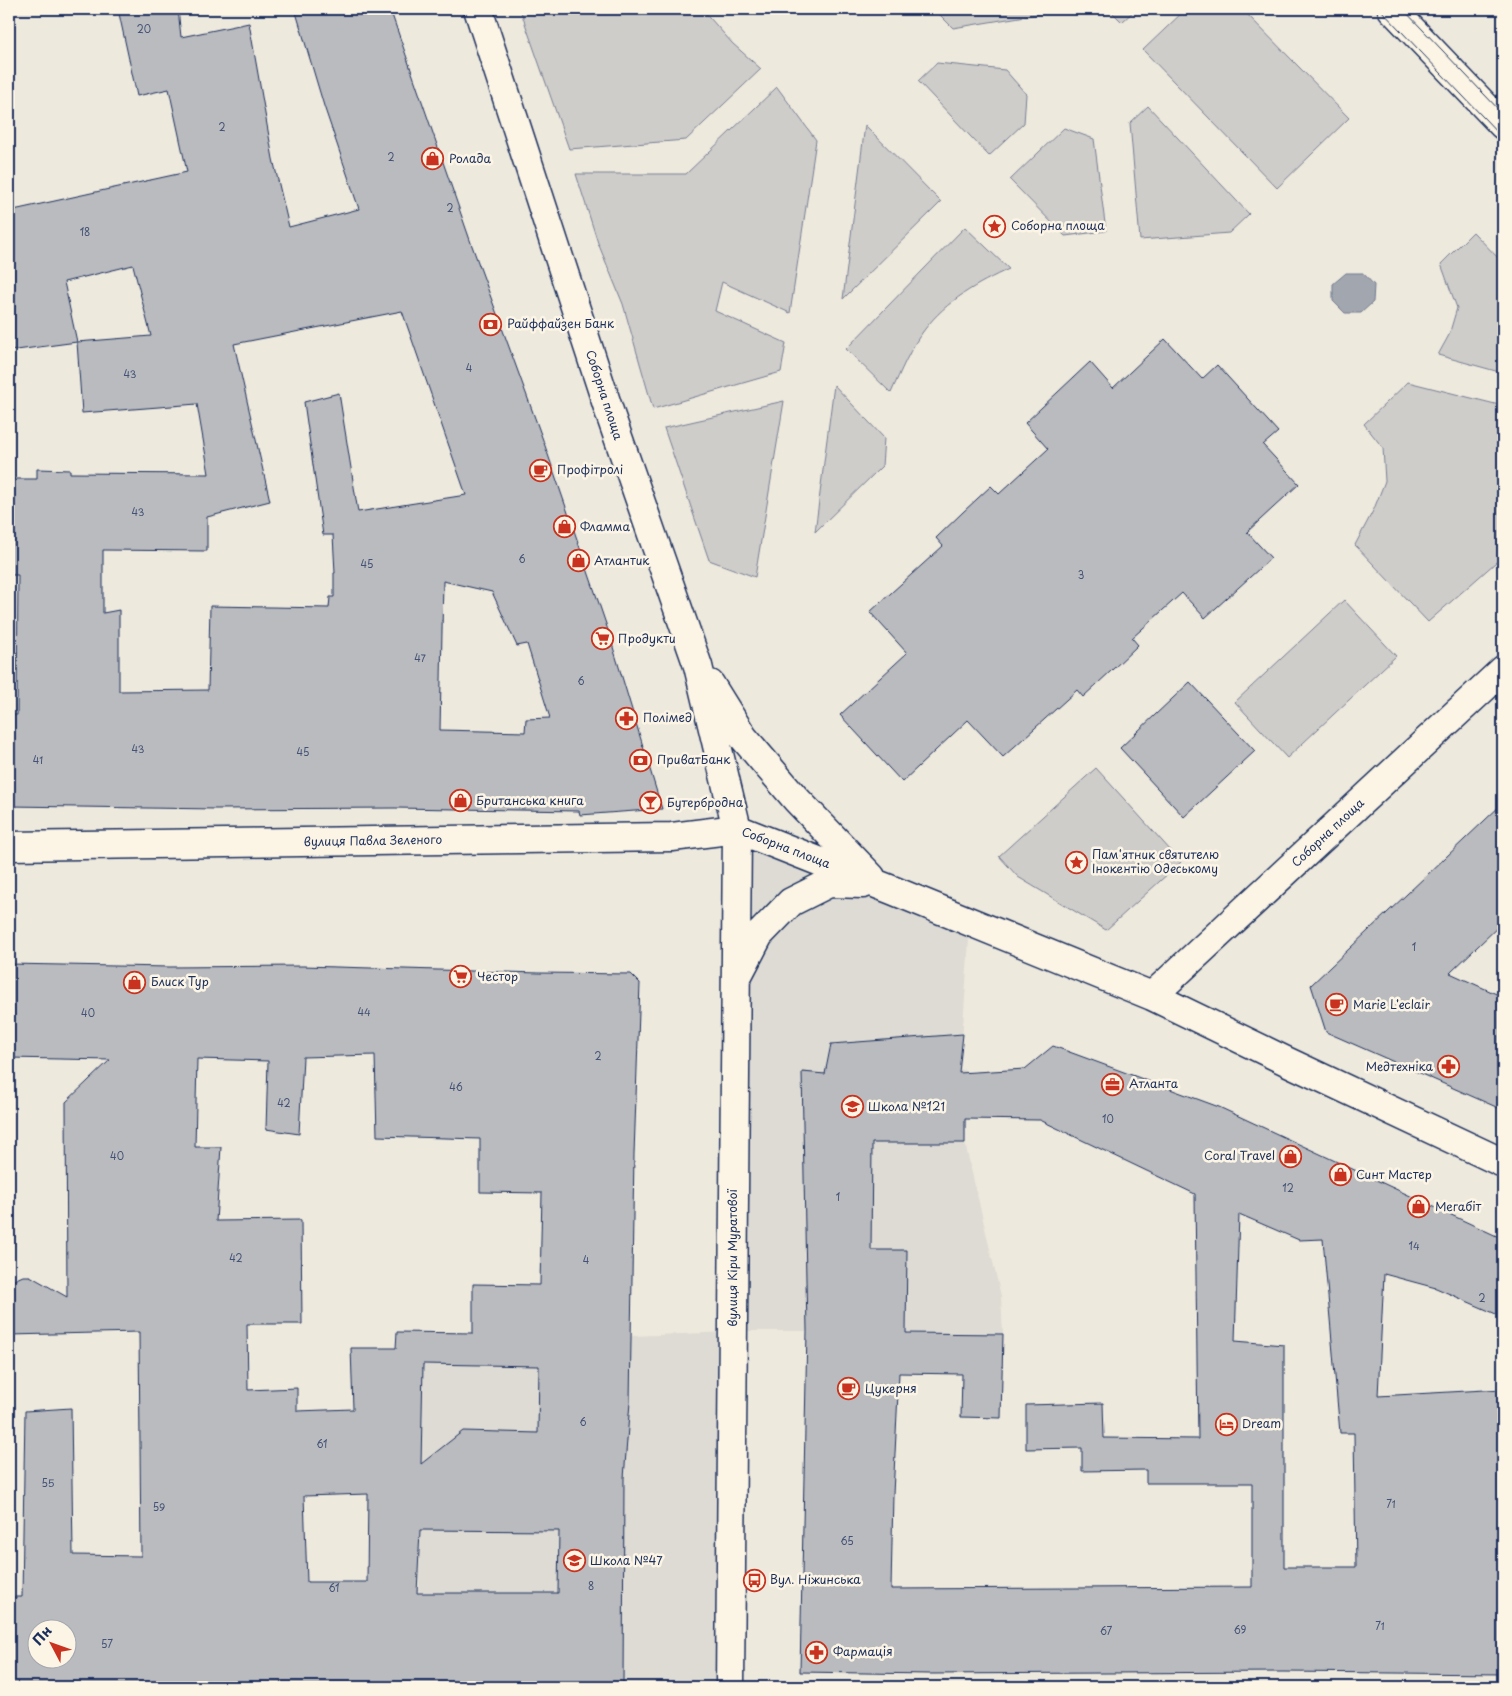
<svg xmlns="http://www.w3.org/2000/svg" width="1512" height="1696" font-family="'Playpen Sans',sans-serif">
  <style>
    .built { fill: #dedbd4 }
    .green { fill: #cfcdca; stroke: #757e94 }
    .water { fill: #a2a7af; stroke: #6c778f }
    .building { fill: #babbbe; stroke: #1b2f5e; fill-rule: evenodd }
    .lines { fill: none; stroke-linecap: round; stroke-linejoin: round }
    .minor-casing { stroke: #1b2f5e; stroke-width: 31 }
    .major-casing { stroke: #1b2f5e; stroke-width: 31 }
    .minor { stroke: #fcf5e5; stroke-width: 28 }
    .major { stroke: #fcf5e5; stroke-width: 28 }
    .tram { stroke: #1b2f5e; stroke-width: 1 }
    .labels { text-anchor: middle; stroke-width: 5; stroke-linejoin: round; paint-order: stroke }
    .number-label { font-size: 10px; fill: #435276 }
    .poi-label { font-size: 12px; fill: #1b2f5e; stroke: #fcf5e5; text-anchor: start }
    .street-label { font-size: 12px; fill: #1b2f5e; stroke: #fcf5e5 }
  </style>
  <rect width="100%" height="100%" fill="#eee9dd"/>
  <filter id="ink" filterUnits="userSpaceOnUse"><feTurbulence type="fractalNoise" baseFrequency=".02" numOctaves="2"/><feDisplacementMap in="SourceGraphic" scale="10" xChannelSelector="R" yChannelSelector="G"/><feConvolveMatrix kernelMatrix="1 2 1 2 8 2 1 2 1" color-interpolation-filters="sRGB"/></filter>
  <g filter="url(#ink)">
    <path class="built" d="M739 832 970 926 960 1069 970 1072 965 1143 1001 1296 1003 1334 807 1331H735Z
      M397 1332 631 1336 730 1332 728 1687H417L420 1530 394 1478Z"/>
    <path class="green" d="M520 9H702L732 43 761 69 686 140 569 149Z
      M934 9H1040L1044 13 953 28Z
      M1109 9H1136L1122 22Z
      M1186 9H1242L1349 118 1277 188 1143 50Z
      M937 63 1005 70 1026 94 1024 123 989 156 918 81Z
      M777 87 816 140 790 313 722 282 715 311 786 343 781 372 653 409 623 304 598 243 576 174H686Z
      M1148 106 1249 214 1229 233 1140 240 1130 123Z
      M865 125 941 202 843 299Z
      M1064 128 1094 139 1106 231 1065 236 1010 180Z
      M965 227 1009 269C978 283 946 301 925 329 910 348 901 371 891 393L846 349Z
      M1473 232 1503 263V373L1438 355 1449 335 1457 308 1441 264Z
      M1408 382 1503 406V556L1428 622 1355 545 1374 509 1385 481 1383 448 1364 424Z
      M834 385 884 438 882 466 815 532Z
      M784 401 755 577 709 560 664 428Z
      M1344 600 1396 656 1287 758 1235 702Z
      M1096 768 1181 862 1106 930 1018 877 999 856Z"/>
    <path class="water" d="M1346 273H1363L1374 285 1373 302 1361 313H1345L1333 301V284Z"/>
    <path class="building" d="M118 9H178L181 37 249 23 273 159 289 227 359 209 324 106 295 9H390L471 243 543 440 606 624 662 809 580 815 579 811 395 808 216 809 9 806V715H17L18 575H9V479H37V469L70 470V473L209 474 197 404 82 413 77 342 9 351V211L187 172 169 89 137 96ZM133 265 151 336 77 342 64 282ZM402 311 466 495 358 512 339 393 304 402 323 535H333L335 573H334V597H330L329 608 210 606 208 690 119 691V610L103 613V550L207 551V517L270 501 234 344ZM443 581 492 592 517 646 527 644 550 718 526 719 525 732 440 730Z
      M1165 339 1202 379 1217 365 1278 432 1263 445 1299 484 1247 532 1271 558 1205 618 1182 593 1132 638 1138 645 1111 671 1083 697 1077 690 1003 757 968 720 902 782 840 715 907 653 870 612 943 546 936 538 963 512 991 486 999 494 1048 449 1025 423 1090 362 1113 388Z
      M1190 682 1255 751 1184 817 1120 748Z
      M1503 803V922L1450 973 1503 997V1110L1326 1032 1311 985Z
      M9 964 169 967 303 966 539 973 631 974 640 983 634 1154 630 1402 624 1478 623 1687H9V1597H22L25 1411 71 1408 73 1555 141 1556 139 1332 9 1335V1290L14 1280 23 1276H30L67 1297 66 1102 110 1060 9 1058ZM375 1055 377 1136 480 1139V1192L542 1193 540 1285 473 1284V1333L397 1332 396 1348H351L353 1409 297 1411V1388L248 1390 247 1324H302L301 1220 216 1221 221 1147H195L197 1059 268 1061 266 1129 299 1134 303 1057ZM423 1364 539 1366 538 1433 463 1431 421 1464ZM368 1494 367 1582H307L304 1496ZM420 1530 559 1531 558 1593H417ZM38 1628H68V1658H38Z
      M963 1034 959 1073 1025 1069 1053 1046 1219 1107 1503 1239V1317L1436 1288 1384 1274 1378 1396 1503 1389V1674L1284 1672 929 1674 800 1672 807 1331 802 1072 825 1074 831 1044ZM965 1119 1040 1120 1195 1194 1198 1439 1104 1438 1103 1403 1026 1405V1449L1082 1448V1471L1146 1470V1483H1252V1587L891 1589 893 1494 899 1373 962 1374 961 1417 1001 1418 1003 1334 906 1333 907 1250H871L872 1143H965ZM1239 1214 1299 1240 1323 1239 1340 1433H1354L1356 1567H1284V1345L1235 1341Z"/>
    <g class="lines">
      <defs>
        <path id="minor" d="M478 9 611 417 698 666 737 829 730 1687
          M710 684 743 737 796 799 871 877
          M9 846 672 837 737 829 892 890 1152 996 1284 1060 1503 1163
          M738 975 759 935 791 902 829 883 863 884
          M1152 996 1503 670"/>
        <path id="major" d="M1392 9 1503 125"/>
      </defs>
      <use href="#minor" class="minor-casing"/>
      <use href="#major" class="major-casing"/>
      <use href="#minor" class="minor"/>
      <use href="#major" class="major"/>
      <path class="tram" d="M1380 9 1503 138
        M1403 9 1503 114"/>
    </g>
  </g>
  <defs>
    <symbol id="shop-ring" viewBox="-11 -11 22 22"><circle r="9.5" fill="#fcf5e5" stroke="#c8321e" stroke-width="1.5"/><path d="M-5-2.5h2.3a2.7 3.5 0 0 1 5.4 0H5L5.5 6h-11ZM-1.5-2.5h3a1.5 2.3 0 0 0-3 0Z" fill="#c8321e"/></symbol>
    <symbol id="sight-ring" viewBox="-11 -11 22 22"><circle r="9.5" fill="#fcf5e5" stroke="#c8321e" stroke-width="1.5"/><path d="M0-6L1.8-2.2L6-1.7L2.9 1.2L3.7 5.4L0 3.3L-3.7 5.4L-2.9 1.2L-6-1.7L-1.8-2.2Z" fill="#c8321e"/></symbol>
    <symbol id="bank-ring" viewBox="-11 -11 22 22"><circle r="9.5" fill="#fcf5e5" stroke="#c8321e" stroke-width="1.5"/><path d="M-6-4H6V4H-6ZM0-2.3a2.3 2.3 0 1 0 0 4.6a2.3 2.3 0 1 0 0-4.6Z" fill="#c8321e"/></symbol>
    <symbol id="cafe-ring" viewBox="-11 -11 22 22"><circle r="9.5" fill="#fcf5e5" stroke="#c8321e" stroke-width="1.5"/><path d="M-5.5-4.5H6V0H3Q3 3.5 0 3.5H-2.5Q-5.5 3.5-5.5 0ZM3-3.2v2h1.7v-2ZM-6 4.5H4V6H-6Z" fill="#c8321e"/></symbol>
    <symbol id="supermarket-ring" viewBox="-11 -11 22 22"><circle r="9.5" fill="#fcf5e5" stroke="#c8321e" stroke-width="1.5"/><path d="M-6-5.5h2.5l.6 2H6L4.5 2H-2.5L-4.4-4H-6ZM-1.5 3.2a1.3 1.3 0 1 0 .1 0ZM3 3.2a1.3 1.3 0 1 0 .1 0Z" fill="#c8321e"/></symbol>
    <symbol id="pharmacy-ring" viewBox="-11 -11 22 22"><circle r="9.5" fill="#fcf5e5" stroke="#c8321e" stroke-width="1.5"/><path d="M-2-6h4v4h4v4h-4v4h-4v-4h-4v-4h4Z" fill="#c8321e"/></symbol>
    <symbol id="bar-ring" viewBox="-11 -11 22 22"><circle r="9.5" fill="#fcf5e5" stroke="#c8321e" stroke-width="1.5"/><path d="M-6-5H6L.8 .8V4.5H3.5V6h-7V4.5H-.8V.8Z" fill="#c8321e"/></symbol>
    <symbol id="office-ring" viewBox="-11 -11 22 22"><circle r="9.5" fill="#fcf5e5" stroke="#c8321e" stroke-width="1.5"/><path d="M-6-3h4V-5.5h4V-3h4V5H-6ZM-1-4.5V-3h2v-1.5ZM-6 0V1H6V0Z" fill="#c8321e"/></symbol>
    <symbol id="school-ring" viewBox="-11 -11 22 22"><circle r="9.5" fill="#fcf5e5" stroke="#c8321e" stroke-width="1.5"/><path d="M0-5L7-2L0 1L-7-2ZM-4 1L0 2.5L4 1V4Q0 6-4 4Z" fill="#c8321e"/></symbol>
    <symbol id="hotel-ring" viewBox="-11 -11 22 22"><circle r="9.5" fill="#fcf5e5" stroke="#c8321e" stroke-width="1.5"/><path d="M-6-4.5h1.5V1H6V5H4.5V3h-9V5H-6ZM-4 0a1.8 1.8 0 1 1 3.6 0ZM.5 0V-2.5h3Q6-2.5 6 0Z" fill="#c8321e"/></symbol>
    <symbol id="bus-ring" viewBox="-11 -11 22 22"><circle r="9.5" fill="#fcf5e5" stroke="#c8321e" stroke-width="1.5"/><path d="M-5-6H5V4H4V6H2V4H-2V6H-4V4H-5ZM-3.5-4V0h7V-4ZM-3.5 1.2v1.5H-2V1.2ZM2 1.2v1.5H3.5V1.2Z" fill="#c8321e"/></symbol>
  </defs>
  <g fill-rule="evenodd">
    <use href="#shop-ring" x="420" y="146" width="25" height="25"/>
    <use href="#sight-ring" x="982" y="214" width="25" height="25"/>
    <use href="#bank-ring" x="478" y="312" width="25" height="25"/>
    <use href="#cafe-ring" x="528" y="458" width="25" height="25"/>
    <use href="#shop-ring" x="552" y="514" width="25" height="25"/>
    <use href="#shop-ring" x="566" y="548" width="25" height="25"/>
    <use href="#supermarket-ring" x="590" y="626" width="25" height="25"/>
    <use href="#pharmacy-ring" x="614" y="706" width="25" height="25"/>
    <use href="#bank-ring" x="628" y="748" width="25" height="25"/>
    <use href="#shop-ring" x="448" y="788" width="25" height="25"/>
    <use href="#bar-ring" x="638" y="790" width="25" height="25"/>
    <use href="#sight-ring" x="1064" y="850" width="25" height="25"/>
    <use href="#supermarket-ring" x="448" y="964" width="25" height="25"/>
    <use href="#shop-ring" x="122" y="970" width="25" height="25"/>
    <use href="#cafe-ring" x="1324" y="992" width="25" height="25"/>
    <use href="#pharmacy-ring" x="1436" y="1054" width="25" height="25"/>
    <use href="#office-ring" x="1100" y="1072" width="25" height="25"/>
    <use href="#school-ring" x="840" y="1094" width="25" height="25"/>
    <use href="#shop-ring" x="1278" y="1144" width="25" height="25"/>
    <use href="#shop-ring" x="1328" y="1162" width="25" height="25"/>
    <use href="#shop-ring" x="1406" y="1194" width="25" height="25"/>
    <use href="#cafe-ring" x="836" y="1376" width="25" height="25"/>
    <use href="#hotel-ring" x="1214" y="1412" width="25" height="25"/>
    <use href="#school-ring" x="562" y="1548" width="25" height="25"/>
    <use href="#bus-ring" x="742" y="1568" width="25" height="25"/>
    <use href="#pharmacy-ring" x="804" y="1640" width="25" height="25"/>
  </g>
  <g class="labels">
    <g class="number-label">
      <text x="144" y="33">20</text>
      <text x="222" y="131">2</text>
      <text x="391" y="161">2</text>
      <text x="450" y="212">2</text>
      <text x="85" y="236">18</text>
      <text x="469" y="372">4</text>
      <text x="130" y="378">43</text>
      <text x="138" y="516">43</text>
      <text x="522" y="563">6</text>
      <text x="367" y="568">45</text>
      <text x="1081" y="579">3</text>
      <text x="420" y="662">47</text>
      <text x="581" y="685">6</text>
      <text x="138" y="753">43</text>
      <text x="303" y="756">45</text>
      <text x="38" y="764">41</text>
      <text x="1414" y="951">1</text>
      <text x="364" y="1016">44</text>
      <text x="88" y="1017">40</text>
      <text x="598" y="1060">2</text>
      <text x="456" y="1091">46</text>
      <text x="284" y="1107">42</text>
      <text x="1108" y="1123">10</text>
      <text x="117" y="1160">40</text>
      <text x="1288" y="1192">12</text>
      <text x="838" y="1201">1</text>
      <text x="1414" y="1250">14</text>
      <text x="236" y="1262">42</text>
      <text x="586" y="1264">4</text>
      <text x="1482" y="1302">2</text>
      <text x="583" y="1426">6</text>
      <text x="322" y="1448">61</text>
      <text x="48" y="1487">55</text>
      <text x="1391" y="1508">71</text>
      <text x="159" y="1511">59</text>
      <text x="847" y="1545">65</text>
      <text x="591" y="1590">8</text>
      <text x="334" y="1592">61</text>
      <text x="1380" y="1630">71</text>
      <text x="1240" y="1634">69</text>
      <text x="1106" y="1635">67</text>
      <text x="107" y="1648">57</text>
    </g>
    <g class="poi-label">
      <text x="449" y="163">Ролада</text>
      <text x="1011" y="230">Соборна площа</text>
      <text x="507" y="328">Райффайзен Банк</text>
      <text x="557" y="474">Профітролі</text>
      <text x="580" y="531">Фламма</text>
      <text x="594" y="565">Атлантик</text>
      <text x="618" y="643">Продукти</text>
      <text x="643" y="722">Полімед</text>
      <text x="657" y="764">ПриватБанк</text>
      <text x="476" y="805">Британська книга</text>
      <text x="667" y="807">Бутербродна</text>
      <text x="1092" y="859">Пам'ятник святителю<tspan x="1092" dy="14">Інокентію Одеському</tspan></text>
      <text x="477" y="981">Честор</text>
      <text x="151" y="986">Блиск Тур</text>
      <text x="1353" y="1009">Marie L'eclair</text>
      <text x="1433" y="1071" text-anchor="end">Медтехніка</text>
      <text x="1129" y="1088">Атланта</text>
      <text x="868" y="1111">Школа №121</text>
      <text x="1275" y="1160" text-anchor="end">Coral Travel</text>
      <text x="1356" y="1179">Синт Мастер</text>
      <text x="1435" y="1211">Мегабіт</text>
      <text x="865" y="1393">Цукерня</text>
      <text x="1242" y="1428">Dream</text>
      <text x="590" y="1565">Школа №47</text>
      <text x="770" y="1584">Вул. Ніжинська</text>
      <text x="833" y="1656">Фармація</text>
    </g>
    <g class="street-label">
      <text transform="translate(604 395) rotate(72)" y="4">Соборна площа</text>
      <text transform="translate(1328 833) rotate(-43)" y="4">Соборна площа</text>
      <text transform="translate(373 841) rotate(-1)" y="4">вулиця Павла Зеленого</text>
      <text transform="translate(786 848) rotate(21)" y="4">Соборна площа</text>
      <text transform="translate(733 1258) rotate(-90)" y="4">вулиця Кіри Муратової</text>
    </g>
  </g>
  <rect width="1512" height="1696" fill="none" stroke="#fcf5e5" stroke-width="30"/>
  <rect x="15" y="15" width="1482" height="1666" fill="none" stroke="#1b2f5e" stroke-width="2" filter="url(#ink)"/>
  <g transform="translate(52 1644) rotate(311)"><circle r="24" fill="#fcf5e5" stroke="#a2a6af"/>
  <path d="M0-4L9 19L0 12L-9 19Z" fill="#c8321e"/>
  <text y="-8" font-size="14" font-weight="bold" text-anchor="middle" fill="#1b2f5e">Пн</text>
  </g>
</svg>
